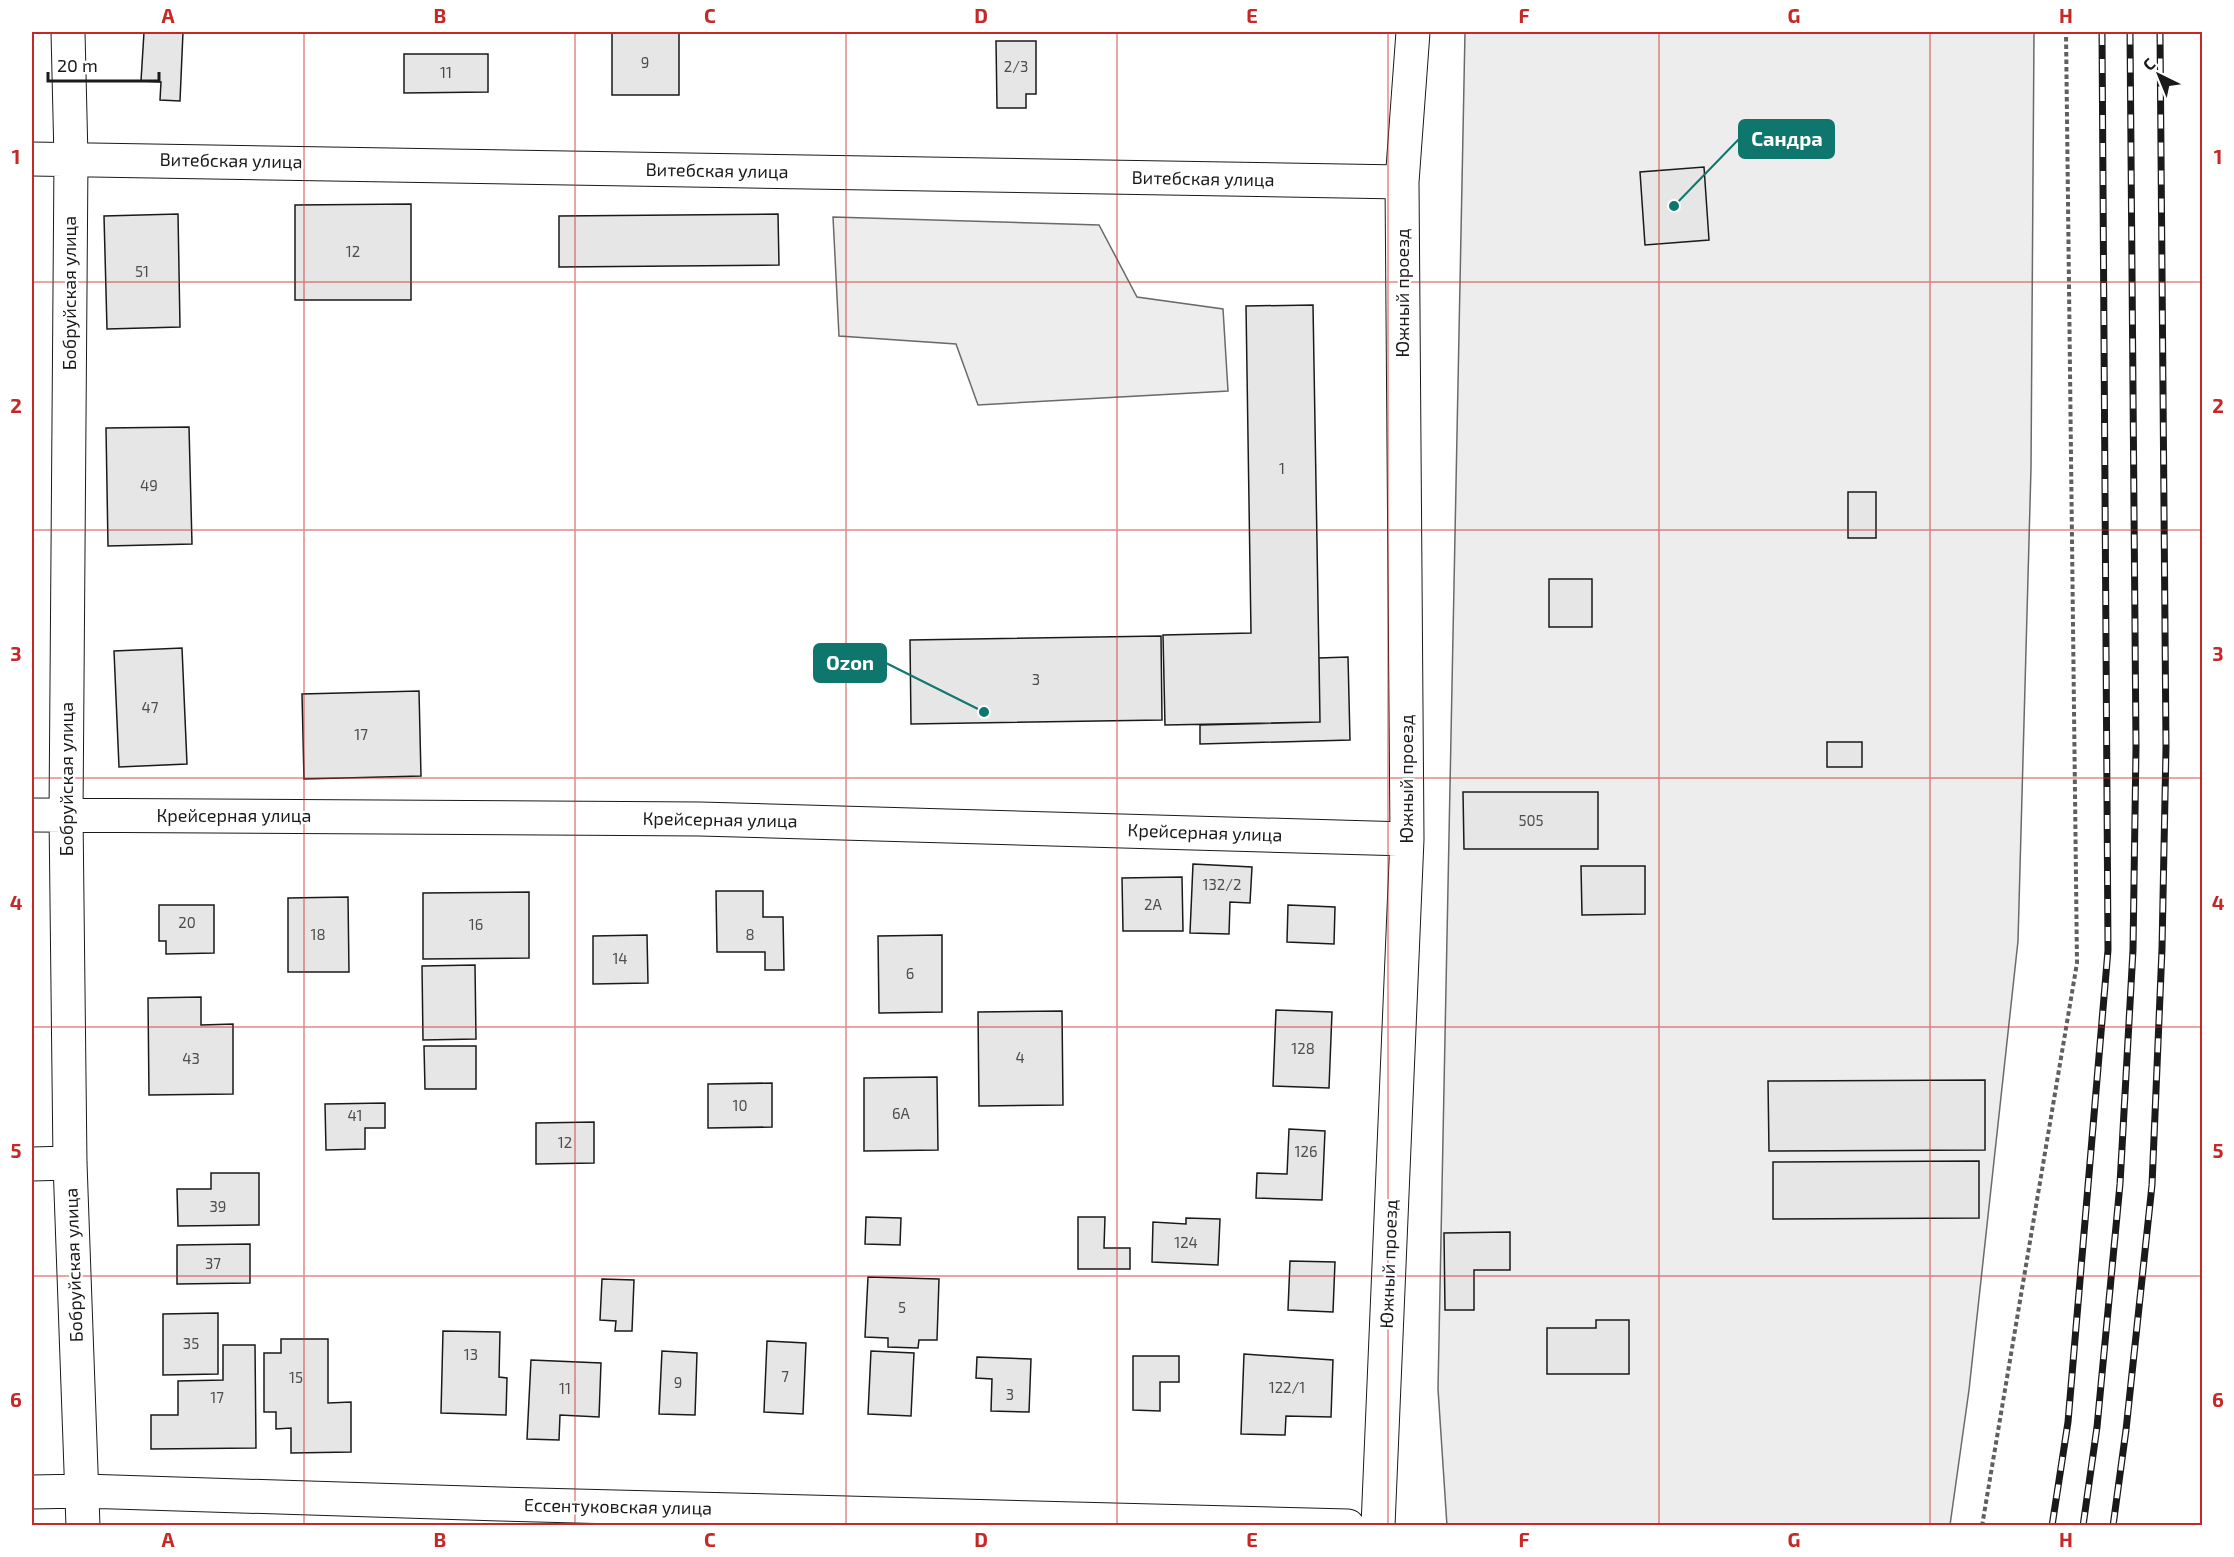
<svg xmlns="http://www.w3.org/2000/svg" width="2234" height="1557" font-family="'Exo 2',sans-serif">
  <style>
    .built { fill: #ededed; stroke: #6a6a6a; stroke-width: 1.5 }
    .building { fill: #e6e6e6; stroke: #1a1a1a; stroke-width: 1.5 }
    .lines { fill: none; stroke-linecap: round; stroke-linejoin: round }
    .street-casing { stroke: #1a1a1a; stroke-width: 35 }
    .path { stroke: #5f5f5f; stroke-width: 4; stroke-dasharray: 4.5 3; stroke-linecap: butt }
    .street { stroke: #fff; stroke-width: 33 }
    .rail-casing { stroke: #1a1a1a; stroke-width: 7 }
    .rail { stroke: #fff; stroke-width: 4.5; stroke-dasharray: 14; stroke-linecap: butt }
    .grid { fill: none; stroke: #c62828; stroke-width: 1.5; stroke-opacity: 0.55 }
    .labels { text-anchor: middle; stroke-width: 4.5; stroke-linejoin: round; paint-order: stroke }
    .number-label { font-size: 15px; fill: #4d4d4d }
    .street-label { font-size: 18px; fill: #1a1a1a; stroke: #fff }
    .leader { fill: none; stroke: #0f766e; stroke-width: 2 }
    .callout-dot { fill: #0f766e; stroke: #fff; stroke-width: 2 }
    .callout { fill: #0f766e; stroke: #0f766e; stroke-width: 2 }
    .callout-label { font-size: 20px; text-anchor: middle; font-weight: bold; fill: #fff }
    .neatline { fill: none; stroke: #c62828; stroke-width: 2 }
    .grid-label { font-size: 20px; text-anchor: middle; font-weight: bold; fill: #c62828 }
  </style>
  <rect width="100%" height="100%" fill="#fff"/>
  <path class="built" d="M1465 32H2034L2031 468 2018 941 1969 1390 1950 1525 1447 1526 1438 1389Z
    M833 217 1099 225 1137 297 1223 309 1228 391 978 405 956 344 839 336Z"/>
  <path class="building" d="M144 32H183L180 101 160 100 161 82 141 81Z
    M612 32H679V95H612Z
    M996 41H1036V94H1026V108H997Z
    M404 54H488V92L404 93Z
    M1704 167 1709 240 1645 245 1640 172Z
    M411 204V300H295V205Z
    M178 214 180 327 107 329 104 216Z
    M778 214 779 265 559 267V216Z
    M1313 305 1320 722 1165 725 1163 635 1251 633 1246 306Z
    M189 427 192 544 108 546 106 428Z
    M1848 492H1876V538H1848Z
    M1549 579H1592V627H1549Z
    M1161 636 1162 720 911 724 910 640Z
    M182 648 187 764 119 767 114 651Z
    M1348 657 1350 740 1200 744V725L1320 722 1319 658Z
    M419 691 421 776 304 779 302 694Z
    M1827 742H1862V767H1827Z
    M1463 792H1598V849H1464Z
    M1193 864 1252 867 1250 903 1230 902 1229 934 1190 933Z
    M1581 866H1645V914L1582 915Z
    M1182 877 1183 931H1123L1122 878Z
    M716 891H763V917H783L784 970H765V952H717Z
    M529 892V958L423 959V893Z
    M348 897 349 972H288V898Z
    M159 905H214V953L166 954V941H159Z
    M1288 905 1335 907 1334 944 1287 942Z
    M647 935 648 983 593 984V936Z
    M942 935V1012L879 1013 878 936Z
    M475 965 476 1039 423 1040 422 966Z
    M201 997V1025L233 1024V1094L149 1095 148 998Z
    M1276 1010 1332 1012 1329 1088 1273 1086Z
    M1062 1011 1063 1105 979 1106 978 1012Z
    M424 1046H476V1089H425Z
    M937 1077 938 1150 864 1151V1078Z
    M1985 1080V1150L1769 1151 1768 1081Z
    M772 1083V1127L708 1128V1084Z
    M385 1103V1128H365V1149L326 1150 325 1104Z
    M594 1122V1163L536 1164V1123Z
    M1289 1129 1325 1131 1322 1200 1256 1198 1257 1173 1287 1174Z
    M1979 1161V1218L1773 1219V1162Z
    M211 1173H259V1225L178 1226 177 1189H211Z
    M866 1217 901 1218 900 1245 865 1244Z
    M1078 1217H1105L1104 1248H1130V1269H1078Z
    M1186 1218 1220 1219 1218 1265 1152 1262 1153 1222 1186 1224Z
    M1510 1232V1270H1474V1310H1445L1444 1233Z
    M250 1244V1283L177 1284V1245Z
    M1290 1261 1335 1262 1333 1312 1288 1310Z
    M868 1277 939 1279 937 1340H919L918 1348 888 1347V1338L865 1337Z
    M602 1279 634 1280 632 1331H615L616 1321 600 1320Z
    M218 1313V1374L163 1375V1314Z
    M1596 1320H1629V1374H1547V1328H1596Z
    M443 1331 500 1332 499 1377 507 1378 506 1415 441 1413Z
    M281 1339H328V1403L351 1402V1452L291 1453V1428L276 1429V1412H264V1353H281Z
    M767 1341 806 1343 803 1414 764 1412Z
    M223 1345H255L256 1448 151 1449V1415H178V1381L223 1380Z
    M662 1351 697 1353 695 1415 659 1414Z
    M871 1351 914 1353 911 1416 868 1414Z
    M1244 1354 1333 1360 1331 1417 1286 1416 1285 1435 1241 1434Z
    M1133 1356H1179V1382H1160V1411L1133 1410Z
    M977 1357 1031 1359 1029 1412 991 1411 992 1379 976 1378Z
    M531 1360 601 1363 599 1417 560 1415 559 1440 527 1439Z"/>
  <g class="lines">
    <defs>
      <path id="street" d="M68 32 71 158 66 814 70 1163 83 1526
        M32 159 1402 182
        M32 815 700 819 1407 839
        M32 1164 70 1163
        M32 1492 83 1491 500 1504 1348 1526
        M1378 1526 1407 839 1402 182 1413 32"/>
    </defs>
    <use href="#street" class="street-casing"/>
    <path class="path" d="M1982 1526 2077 963 2066 32"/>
    <use href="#street" class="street"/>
    <defs>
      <path id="rail" d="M2052 1526 2068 1422 2108 950 2102 32
        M2083 1526 2097 1427 2120 1184 2133 950 2136 747 2130 32
        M2113 1526 2126 1430 2152 1185 2162 949 2166 747 2160 32"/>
    </defs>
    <use href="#rail" class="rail-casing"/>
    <use href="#rail" class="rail"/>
  </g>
  <path class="grid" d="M304 32V1526M575 32V1526M846 32V1526M1117 32V1526M1388 32V1526M1659 32V1526M1930 32V1526M32 282H2202M32 530H2202M32 778H2202M32 1027H2202M32 1276H2202"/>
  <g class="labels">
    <g class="number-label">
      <text x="645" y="68">9</text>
      <text x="1016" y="72">2/3</text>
      <text x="446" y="78">11</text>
      <text x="353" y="257">12</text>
      <text x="142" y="277">51</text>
      <text x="1282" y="474">1</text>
      <text x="149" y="491">49</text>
      <text x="1036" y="685">3</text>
      <text x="150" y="713">47</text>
      <text x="361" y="740">17</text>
      <text x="1531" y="826">505</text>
      <text x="1222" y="890">132/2</text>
      <text x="1153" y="910">2А</text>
      <text x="187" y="928">20</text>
      <text x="476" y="930">16</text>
      <text x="318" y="940">18</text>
      <text x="750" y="940">8</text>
      <text x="620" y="964">14</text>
      <text x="910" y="979">6</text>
      <text x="1303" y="1054">128</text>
      <text x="1020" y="1063">4</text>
      <text x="191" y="1064">43</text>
      <text x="740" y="1111">10</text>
      <text x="901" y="1119">6А</text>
      <text x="355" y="1121">41</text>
      <text x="565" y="1148">12</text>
      <text x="1306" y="1157">126</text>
      <text x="218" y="1212">39</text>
      <text x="1186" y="1248">124</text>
      <text x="213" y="1269">37</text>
      <text x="902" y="1313">5</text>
      <text x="191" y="1349">35</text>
      <text x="471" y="1360">13</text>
      <text x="785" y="1382">7</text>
      <text x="296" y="1383">15</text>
      <text x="678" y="1388">9</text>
      <text x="1287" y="1393">122/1</text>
      <text x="565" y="1394">11</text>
      <text x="1010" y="1400">3</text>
      <text x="217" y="1403">17</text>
    </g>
    <g class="street-label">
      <text transform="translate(231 161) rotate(1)" y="6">Витебская улица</text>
      <text transform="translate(717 171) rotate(1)" y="6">Витебская улица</text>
      <text transform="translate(1203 179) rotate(1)" y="6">Витебская улица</text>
      <text transform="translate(70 293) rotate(-90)" y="6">Бобруйская улица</text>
      <text transform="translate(1403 293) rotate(-90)" y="6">Южный проезд</text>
      <text transform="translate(67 779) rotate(-90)" y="6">Бобруйская улица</text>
      <text transform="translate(1407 779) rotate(-90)" y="6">Южный проезд</text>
      <text x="234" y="822">Крейсерная улица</text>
      <text transform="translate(720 820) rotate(1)" y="6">Крейсерная улица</text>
      <text transform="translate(1205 833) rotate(2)" y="6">Крейсерная улица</text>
      <text transform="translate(1389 1264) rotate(-88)" y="6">Южный проезд</text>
      <text transform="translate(74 1265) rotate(-92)" y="6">Бобруйская улица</text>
      <text transform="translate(618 1507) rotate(1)" y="6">Ессентуковская улица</text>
    </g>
  </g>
  <path class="leader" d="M1674 206L1739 139M984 712L886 663"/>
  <g class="callout-dot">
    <circle cx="1674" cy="206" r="6"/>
    <circle cx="984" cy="712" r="6"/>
  </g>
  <g class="callout">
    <rect x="1739" y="120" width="95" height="38" rx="6"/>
    <rect x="814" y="644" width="72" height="38" rx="6"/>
  </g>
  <g class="callout-label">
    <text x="1787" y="146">Сандра</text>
    <text x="850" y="670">Ozon</text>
  </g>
  <rect width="2234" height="1557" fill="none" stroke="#ffffff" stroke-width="66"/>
  <g transform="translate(2159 75) rotate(317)" stroke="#ffffff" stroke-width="4.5" paint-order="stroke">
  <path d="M0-4.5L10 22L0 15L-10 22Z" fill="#1a1a1a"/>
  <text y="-9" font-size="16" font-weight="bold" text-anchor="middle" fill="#1a1a1a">С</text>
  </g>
  <path d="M48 72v9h111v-9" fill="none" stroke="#1a1a1a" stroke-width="3"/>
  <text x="57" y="72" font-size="18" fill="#1a1a1a" stroke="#ffffff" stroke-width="4.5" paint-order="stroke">20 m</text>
  <rect x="33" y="33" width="2168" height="1491" class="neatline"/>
  <g class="grid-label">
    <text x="168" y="23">A</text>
    <text x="440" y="23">B</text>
    <text x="710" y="23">C</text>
    <text x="981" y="23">D</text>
    <text x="1252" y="23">E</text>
    <text x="1524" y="23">F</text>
    <text x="1794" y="23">G</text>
    <text x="2066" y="23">H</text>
    <text x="16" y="164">1</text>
    <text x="2218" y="164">1</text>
    <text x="16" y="413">2</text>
    <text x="2218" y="413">2</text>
    <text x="16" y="661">3</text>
    <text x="2218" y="661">3</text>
    <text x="16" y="910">4</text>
    <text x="2218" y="910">4</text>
    <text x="16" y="1158">5</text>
    <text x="2218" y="1158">5</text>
    <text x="16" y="1407">6</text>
    <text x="2218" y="1407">6</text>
    <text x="168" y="1547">A</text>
    <text x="440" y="1547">B</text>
    <text x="710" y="1547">C</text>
    <text x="981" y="1547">D</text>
    <text x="1252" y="1547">E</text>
    <text x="1524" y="1547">F</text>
    <text x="1794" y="1547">G</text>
    <text x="2066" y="1547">H</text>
  </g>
</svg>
